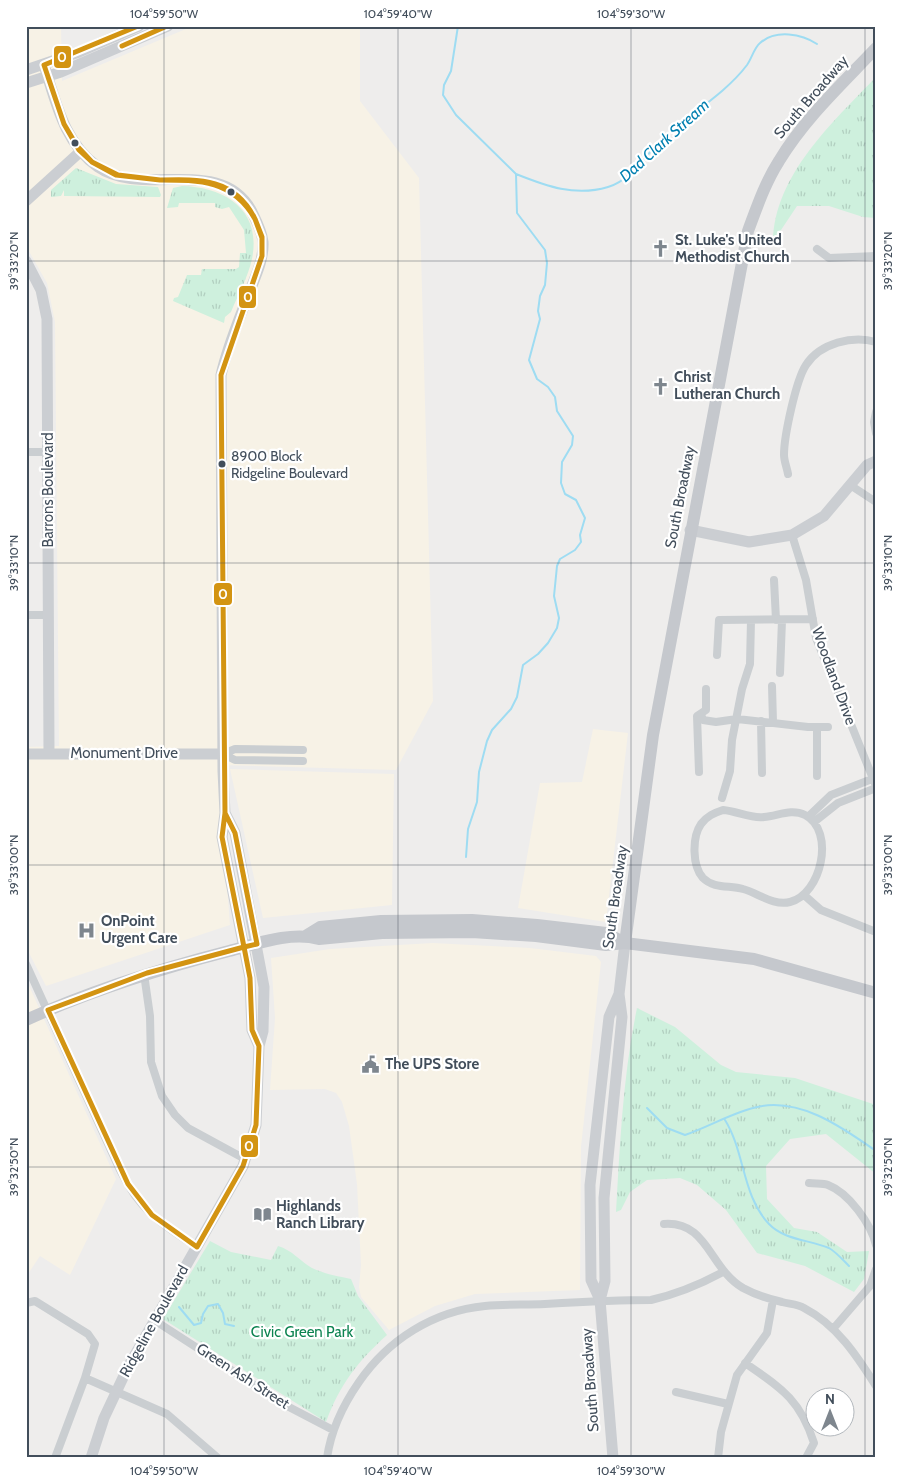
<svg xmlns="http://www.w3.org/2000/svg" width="902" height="1484" font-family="Cabin,sans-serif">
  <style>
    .commercial { fill: #f7f2e6 }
    .grass { fill: url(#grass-tufts) }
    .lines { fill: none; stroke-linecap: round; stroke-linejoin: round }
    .stream { stroke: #9edcf2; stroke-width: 2 }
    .street { stroke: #caced1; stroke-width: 8 }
    .secondary { stroke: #cbced2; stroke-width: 11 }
    .primary { stroke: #c5c8cd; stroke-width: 12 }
    .bus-1-casing { stroke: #fff; stroke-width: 9 }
    .bus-1 { stroke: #d39412; stroke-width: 5 }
    .ticks { fill: none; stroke: #424e5b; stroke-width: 1; stroke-opacity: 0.45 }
    .bus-dot { fill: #424e5b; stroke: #fff; stroke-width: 2 }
    .labels { text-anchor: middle; stroke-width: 4.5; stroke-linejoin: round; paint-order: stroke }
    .bus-label { font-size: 14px; fill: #424e5b; stroke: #fff; text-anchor: start }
    .street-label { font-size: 15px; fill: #424e5b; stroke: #fff }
    .poi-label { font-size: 15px; font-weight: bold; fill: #424e5b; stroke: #fff; text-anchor: start }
    .park-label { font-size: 15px; fill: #0c8350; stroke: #fff }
    .water-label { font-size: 16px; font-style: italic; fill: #007fb0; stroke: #fff }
    .line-badge { stroke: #fff; stroke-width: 2 }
    .badge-label { font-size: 14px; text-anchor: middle; font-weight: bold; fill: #fff }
    .neatline { fill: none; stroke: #424e5b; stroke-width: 2 }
    .ticks-label { font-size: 12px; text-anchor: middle; fill: #424e5b }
  </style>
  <defs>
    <pattern id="grass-tufts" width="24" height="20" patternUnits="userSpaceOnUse" patternTransform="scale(1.25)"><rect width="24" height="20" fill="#cef0dd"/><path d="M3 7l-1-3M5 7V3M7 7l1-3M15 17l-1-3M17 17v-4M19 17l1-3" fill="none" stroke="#b2cfc0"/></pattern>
  </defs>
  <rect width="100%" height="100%" fill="#eeedec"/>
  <path class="commercial" d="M26 26H61L62 81 193 26H360V101L419 178 433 701 396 770 218 765 230 925 46 986 26 947V747L59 746 55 322 47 283 26 246Z
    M593 729 628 733 606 922 518 908 540 783 582 782Z
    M230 769 394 774 392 905 263 918Z
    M433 943 530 948 596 956 601 962 581 1147 580 1290 475 1294 435 1306 389 1330 361 1297 359 1287 361 1265 357 1184 349 1126 342 1102 336 1093 325 1089 270 1090 275 1018 271 958 330 949Z
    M26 979 116 1179 70 1275 40 1256 26 1277Z"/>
  <path class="grass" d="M876 77V218L863 217 829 206H797L773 242C774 175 833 122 876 77Z
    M76 168 116 184 158 187 161 195 160 197 64 196V190L61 196 51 197V190Z
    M182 186C225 187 262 210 252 259 248 277 238 295 231 312L225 317 224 323 173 301 174 298 178 297 187 275H201L202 269H236L239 267 240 253H246L244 230 229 207 222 209 215 207V203H179L178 207 167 208 173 188Z
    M637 1008 675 1027 721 1065 736 1072 795 1078 876 1105V1174L826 1134 790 1139 766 1166 767 1199 794 1228 817 1232 847 1252 869 1251 864 1279 854 1292 805 1266 757 1253 726 1210 697 1185 680 1178 647 1180 630 1192 621 1210 616 1212C620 1143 623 1075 637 1008Z
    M210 1241 231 1252 271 1260 278 1246C292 1250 300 1261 312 1268 325 1274 337 1276 351 1279L358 1296 387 1335C358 1361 340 1384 326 1422L163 1319Z"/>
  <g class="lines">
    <path class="stream" d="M458 26 451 71 444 85 443 95 456 115 516 174 517 213 545 250 547 263 545 285 540 296 538 311 540 319 529 360 537 379 548 387 555 397 557 411 573 436 572 445 562 462 561 483 565 494 576 500 585 518 580 535 581 542 575 550 560 559 557 566 554 596 559 618 557 628 548 643 538 654 523 665 517 697 511 709 492 730 487 741 479 772 477 802 468 829 466 857
      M516 174C546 186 575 197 608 187 633 179 646 154 664 137 690 114 726 93 747 65 752 58 754 48 760 43 776 29 802 34 817 44
      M647 1108 667 1128 685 1135C708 1127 730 1114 753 1108 797 1095 842 1127 876 1151
      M725 1120C745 1152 742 1196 769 1224 784 1240 810 1240 829 1248 836 1252 843 1260 849 1266
      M179 1307 194 1325 201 1323 203 1314 208 1306 218 1304 223 1313 225 1324 234 1326"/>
    <path class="street" d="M817 249 829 258 876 256
      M876 412 874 422 876 433
      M26 452H48
      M788 474C787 468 784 461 784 455 784 436 796 380 806 365 820 343 853 335 876 342
      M850 485 876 502
      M792 535 806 580 816 638 876 786
      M774 580 776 620
      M26 615H48
      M717 655 719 620 813 619
      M780 673 782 620
      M772 686 773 722
      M701 714 703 720 716 722 737 719 808 727H828
      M761 721 762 773
      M817 727V776
      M223 754 235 760 303 761
      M223 754 235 749 303 750
      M699 772 697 716 706 710V689
      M722 798 730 771 732 740 742 689 750 664 751 620
      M723 810C737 811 751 819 764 817 778 816 791 808 805 815 836 831 821 895 790 902 773 906 758 893 743 889 730 885 714 889 703 878 692 866 692 837 701 824 707 816 714 813 723 810Z
      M808 817 831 795 872 779
      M814 822 838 803 876 788
      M804 895 821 910 876 932
      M26 964 120 1170C140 1211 160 1223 197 1247
      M144 974 150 1016 151 1062 162 1096 175 1115 188 1128 245 1159
      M809 1183C815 1184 823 1183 828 1185 849 1193 871 1224 876 1245
      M664 1224C708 1221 709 1268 743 1288 754 1294 769 1299 782 1302 789 1304 798 1304 804 1308 837 1325 857 1356 876 1386
      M26 1303 35 1301 88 1334 95 1344 85 1378
      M154 1320 287 1406 333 1430
      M833 1329 870 1286 876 1269
      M745 1363C781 1388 800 1399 814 1443L806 1458
      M676 1392 728 1404
      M55 1458 85 1378 167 1414 218 1458
      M327 1458C331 1430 343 1405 359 1382 388 1340 433 1311 485 1306 505 1304 525 1305 545 1304 580 1302 616 1300 651 1300 677 1294 699 1285 723 1272
      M718 1458 721 1432 737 1375 767 1333 773 1300"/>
    <path class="secondary" d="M44 65C56 102 64 143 98 167 143 198 220 155 251 210 256 220 262 231 263 242 264 261 254 279 248 296 238 322 227 348 221 375L223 771 225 813 222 837 250 978 252 1030 259 1046
      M26 70 79 52 139 26
      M26 83 61 72 168 26
      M26 201 81 151
      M26 261 41 290 47 319 49 753
      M690 530 749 542 792 535 824 516 867 465 876 461
      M26 754H223
      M600 1300 591 1280 590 1185 609 1017 619 994
      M91 1458 104 1418 128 1367 243 1166 256 1125 259 1046 263 1031 264 987 235 833 225 813
      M613 1458 600 1300 605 1281 604 1198 622 1017 619 994 625 943"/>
    <path class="primary" d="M307 935 320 927 381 921 472 920 537 925 606 933 625 943
      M625 943 653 735 748 231C757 207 765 183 779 161 805 118 842 84 876 48
      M26 1020C92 990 159 969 229 951 256 944 291 931 319 939L382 933 472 932 536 936 606 945 625 943 754 959 876 993"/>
    <defs>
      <path id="bus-1" d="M122 46 167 26
        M48 77 64 124
        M64 124 77 146 92 162
        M64 124 79 150 92 162
        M64 124 44 65 138 26
        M92 162 118 175 160 180
        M92 162 116 175 160 180
        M160 180C200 180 233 180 255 219
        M160 180C200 179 235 178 255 219
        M221 375 225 813
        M221 375 262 256V238L255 219
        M221 375 262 256V237L255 219
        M225 813 235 833 257 944 244 947
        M225 813 222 837 244 947
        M244 947 250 978 252 1030 259 1046 256 1125 243 1166 197 1247 152 1215 128 1184 48 1010 147 973Z"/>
    </defs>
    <use href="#bus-1" class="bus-1-casing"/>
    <use href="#bus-1" class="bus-1"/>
  </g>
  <path class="ticks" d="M164 26V1458M398 26V1458M631 26V1458M865 26V1458M26 261H876M26 563H876M26 865H876M26 1167H876"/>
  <defs>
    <symbol id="church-bare" viewBox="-9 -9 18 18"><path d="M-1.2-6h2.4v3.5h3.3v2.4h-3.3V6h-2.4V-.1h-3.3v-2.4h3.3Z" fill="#7e868e" stroke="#fff" stroke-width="2.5" paint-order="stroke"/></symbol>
    <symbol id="hospital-bare" viewBox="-9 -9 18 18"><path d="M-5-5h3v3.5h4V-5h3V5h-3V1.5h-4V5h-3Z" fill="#7e868e" stroke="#fff" stroke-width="2.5" paint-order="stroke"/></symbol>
    <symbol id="civic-bare" viewBox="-9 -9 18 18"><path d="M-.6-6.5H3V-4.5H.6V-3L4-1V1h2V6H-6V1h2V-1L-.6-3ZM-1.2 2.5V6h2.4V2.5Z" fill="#7e868e" stroke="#fff" stroke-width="2.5" paint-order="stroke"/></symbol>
    <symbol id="library-bare" viewBox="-9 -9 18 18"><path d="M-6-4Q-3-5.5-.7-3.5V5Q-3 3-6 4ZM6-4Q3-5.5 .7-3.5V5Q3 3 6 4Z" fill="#7e868e" stroke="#fff" stroke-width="2.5" paint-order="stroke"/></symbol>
  </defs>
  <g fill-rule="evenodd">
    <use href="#church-bare" x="648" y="236" width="25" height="25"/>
    <use href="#church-bare" x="648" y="374" width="25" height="25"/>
    <use href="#hospital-bare" x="74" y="918" width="25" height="25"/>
    <use href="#civic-bare" x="358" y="1052" width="25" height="25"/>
    <use href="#library-bare" x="250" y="1202" width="25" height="25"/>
  </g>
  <g class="bus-dot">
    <circle cx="75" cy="143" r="4.5"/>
    <circle cx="231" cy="192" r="4.5"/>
    <circle cx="222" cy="464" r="4.5"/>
  </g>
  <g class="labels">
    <g class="bus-label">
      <text x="231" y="461">8900 Block<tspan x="231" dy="17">Ridgeline Boulevard</tspan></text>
    </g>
    <g class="street-label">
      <text transform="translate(811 97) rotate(-49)" y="5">South Broadway</text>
      <text transform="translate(48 490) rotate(-90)" y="5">Barrons Boulevard</text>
      <text transform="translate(680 497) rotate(-79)" y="5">South Broadway</text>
      <text transform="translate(834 676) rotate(70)" y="5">Woodland Drive</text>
      <text x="124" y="758">Monument Drive</text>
      <text transform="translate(615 897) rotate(-82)" y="5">South Broadway</text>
      <text transform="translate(154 1321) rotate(-61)" y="5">Ridgeline Boulevard</text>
      <text transform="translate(243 1376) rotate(33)" y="5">Green Ash Street</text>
      <text transform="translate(590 1380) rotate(-94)" y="5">South Broadway</text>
    </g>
    <g class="poi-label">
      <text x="675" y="245">St. Luke's United<tspan x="675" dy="17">Methodist Church</tspan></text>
      <text x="674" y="382">Christ<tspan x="674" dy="17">Lutheran Church</tspan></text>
      <text x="101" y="926">OnPoint<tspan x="101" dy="17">Urgent Care</tspan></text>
      <text x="385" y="1069">The UPS Store</text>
      <text x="276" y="1211">Highlands<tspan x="276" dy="17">Ranch Library</tspan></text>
    </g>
    <g class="park-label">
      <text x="302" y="1337">Civic Green Park</text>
    </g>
    <g class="water-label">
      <text transform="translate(664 140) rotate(-42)" y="6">Dad Clark Stream</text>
    </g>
  </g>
  <g class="line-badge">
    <rect x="53" y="45" width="19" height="24" rx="5" fill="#d39412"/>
    <rect x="238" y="285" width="19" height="24" rx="5" fill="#d39412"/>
    <rect x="213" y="582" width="20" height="24" rx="5" fill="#d39412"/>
    <rect x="240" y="1134" width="19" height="24" rx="5" fill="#d39412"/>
  </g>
  <g class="badge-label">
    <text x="62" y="62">0</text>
    <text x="248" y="302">0</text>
    <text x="223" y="599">0</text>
    <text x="249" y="1151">0</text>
  </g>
  <rect width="902" height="1484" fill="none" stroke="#ffffff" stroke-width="55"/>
  <g transform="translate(830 1412)"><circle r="24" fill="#ffffff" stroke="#b3b8bd"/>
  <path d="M0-4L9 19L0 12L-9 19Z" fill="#7e868e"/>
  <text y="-8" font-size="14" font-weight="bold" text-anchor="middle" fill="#424e5b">N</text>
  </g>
  <rect x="28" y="28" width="846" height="1428" class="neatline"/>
  <g class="ticks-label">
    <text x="164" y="18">104°59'50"W</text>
    <text x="398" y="18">104°59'40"W</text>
    <text x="631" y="18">104°59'30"W</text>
    <text transform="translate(14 261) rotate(-90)" y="4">39°33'20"N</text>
    <text transform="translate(888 261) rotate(-90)" y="4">39°33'20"N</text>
    <text transform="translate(14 563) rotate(-90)" y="4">39°33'10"N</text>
    <text transform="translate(888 563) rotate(-90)" y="4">39°33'10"N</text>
    <text transform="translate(14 865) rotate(-90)" y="4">39°33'00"N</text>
    <text transform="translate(888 865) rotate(-90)" y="4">39°33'00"N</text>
    <text transform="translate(14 1167) rotate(-90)" y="4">39°32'50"N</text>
    <text transform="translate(888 1167) rotate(-90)" y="4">39°32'50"N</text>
    <text x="164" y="1475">104°59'50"W</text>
    <text x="398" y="1475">104°59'40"W</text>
    <text x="631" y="1475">104°59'30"W</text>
  </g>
</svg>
